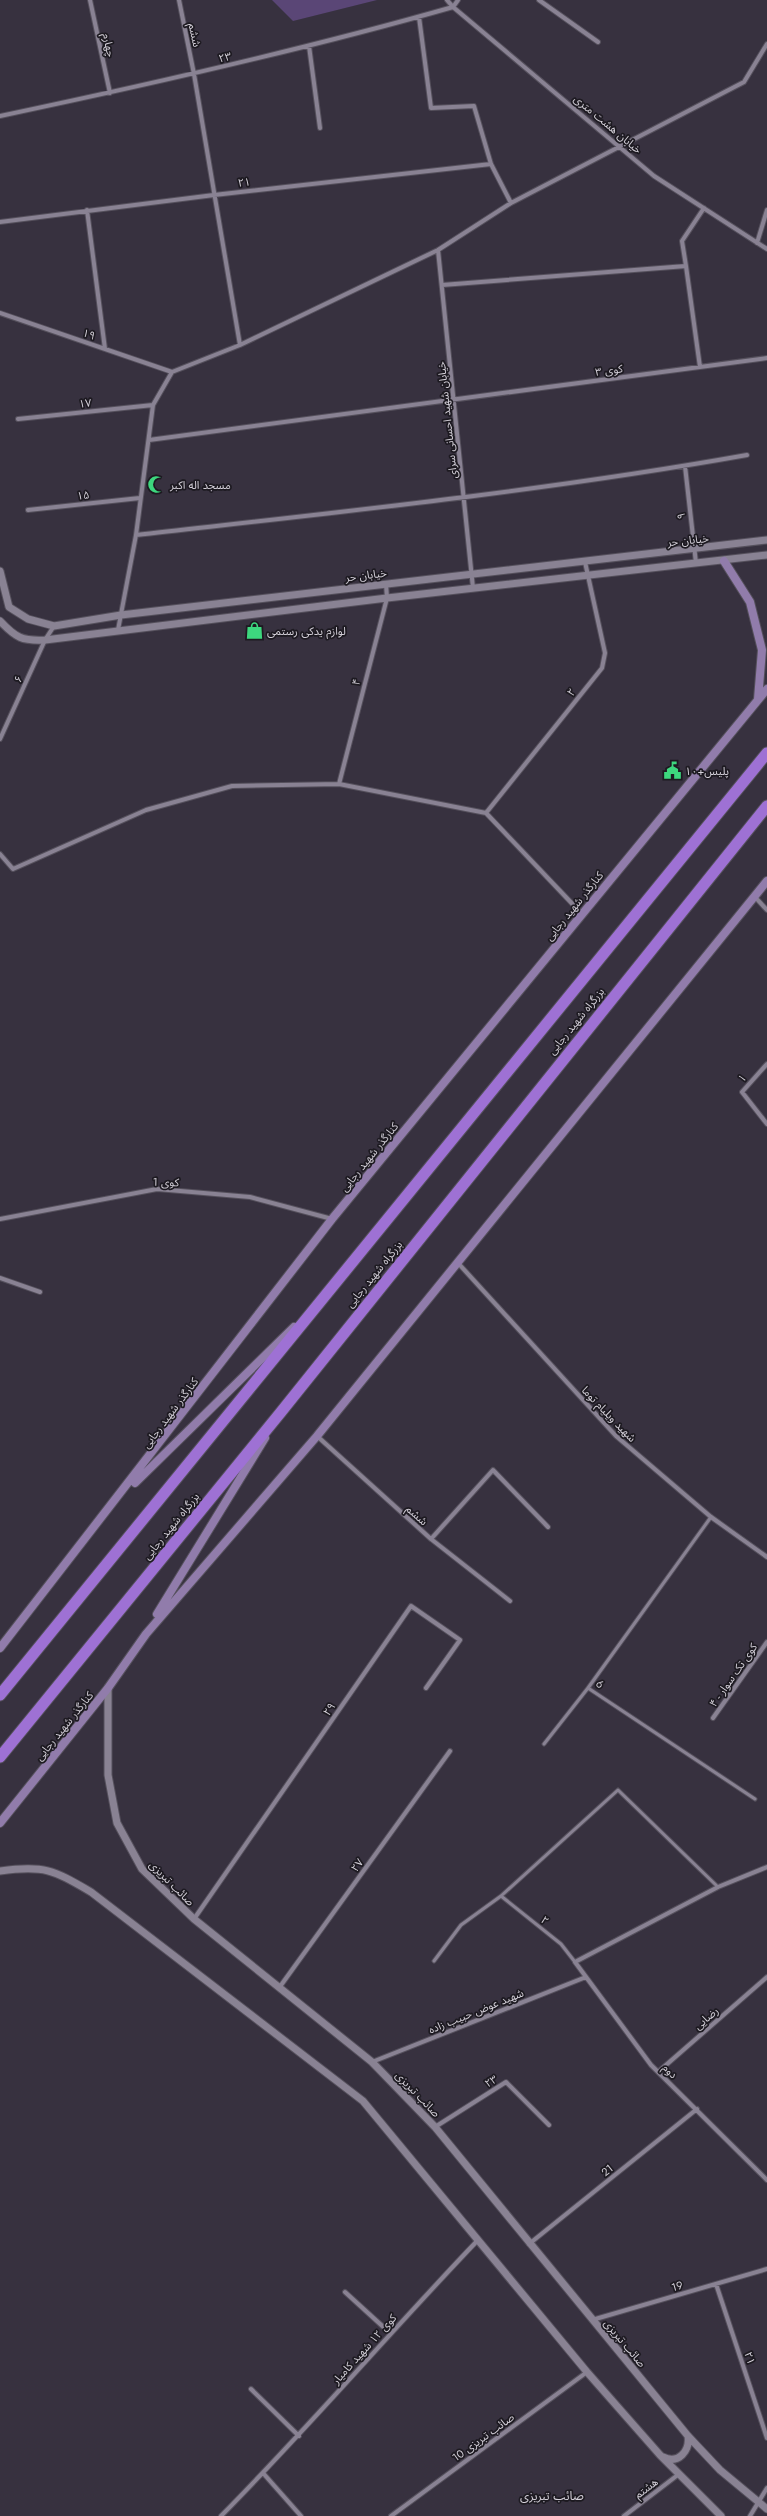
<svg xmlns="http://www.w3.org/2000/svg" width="767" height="2516" font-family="Jost,'Noto Sans Arabic',sans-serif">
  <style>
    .green { fill: #5a4676 }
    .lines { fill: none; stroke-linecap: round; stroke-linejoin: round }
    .service-casing { stroke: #55505c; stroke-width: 5 }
    .minor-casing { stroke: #55505c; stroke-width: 6 }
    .tertiary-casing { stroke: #55505c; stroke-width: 9 }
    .secondary-casing { stroke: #55505c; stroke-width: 10 }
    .trunk-casing { stroke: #55505c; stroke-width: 13 }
    .service { stroke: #898293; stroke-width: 3 }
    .minor { stroke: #898293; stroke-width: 4 }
    .tertiary { stroke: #898293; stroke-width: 7 }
    .secondary { stroke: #917cab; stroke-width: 8 }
    .trunk { stroke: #9e71d4; stroke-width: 11 }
    .labels { text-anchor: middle; stroke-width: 3.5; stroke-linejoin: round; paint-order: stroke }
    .street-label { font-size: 11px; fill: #d4d0d9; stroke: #1d1a21 }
    .poi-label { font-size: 11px; fill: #d4d0d9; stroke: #1d1a21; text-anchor: start }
    .neighbourhood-label { font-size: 12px; fill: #d4d0d9; stroke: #1d1a21 }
  </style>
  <rect width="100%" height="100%" fill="#37313f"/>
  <path class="green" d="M272 0H377L293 21Z"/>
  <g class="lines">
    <defs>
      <path id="service" d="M711 1517 588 1688 755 1799
        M544 1744 588 1688
        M501 1896 561 1944 575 1962
        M434 1961 461 1925 501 1896 618 1790 718 1887"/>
      <path id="minor" d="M90 0 110 93
        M179 0 194 74 240 345
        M447 0 453 7 654 176 767 249
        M539 0 598 42
        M419 17 431 108 474 106 491 164 511 203
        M309 46 320 128
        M0 116C152 84 303 50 453 7L458 0
        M87 210 105 349
        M0 222 214 195 491 164
        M757 243 767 210
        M438 250 473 588
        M686 266 700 367
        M442 285 686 266 682 241 704 208
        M0 313 172 372
        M18 419 153 405
        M149 440 767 358
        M685 466 696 563
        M28 510 140 498
        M136 535C340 512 545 491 747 455
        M118 630 136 535 153 405 172 372 240 345 438 250 511 203 744 82 767 44
        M0 739 45 640 54 626
        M339 784 387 598 386 584
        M486 813 602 668 605 653 585 562
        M0 854 13 869 146 810 232 786 339 784 486 813 582 914
        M755 897 767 910
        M767 1064 742 1092 767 1124
        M0 1219 157 1189 250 1197 332 1219
        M458 1263 616 1436 711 1517 767 1557
        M0 1278 40 1292
        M317 1436 431 1539 510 1601
        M431 1539 493 1470 548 1527
        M713 1718 767 1642
        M767 1867 718 1887 575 1962 651 2065 767 2180
        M194 1919 411 1606 460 1640 426 1688
        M279 1988 450 1751
        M372 2062 586 1977
        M658 2072 767 1977
        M435 2127 506 2082 549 2125
        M529 2244 697 2109
        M716 2284 767 2438
        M345 2292 390 2333
        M592 2320 767 2269
        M251 2389 299 2436
        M263 2473 301 2516
        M221 2516C309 2427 391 2331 478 2240
        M391 2516 587 2372
        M624 2516 679 2474
        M750 2516 767 2488"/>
      <path id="tertiary" d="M0 571 9 607 28 619 54 626 121 615 767 540
        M0 621C16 638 22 641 45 640L387 598 767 555
        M108 1688V1775L117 1823 142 1869 194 1919 372 2062 435 2127 688 2436 720 2470 767 2509
        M0 1871C45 1865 53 1870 91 1892L363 2101 587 2372 660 2455 721 2516
        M663 2457C679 2465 690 2450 688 2436"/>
      <path id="secondary" d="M724 561 750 602 762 650 758 699
        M135 1483 294 1327
        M157 1614 265 1438
        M0 1648 332 1219 767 689
        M0 1823 108 1688 146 1634 317 1436 767 881"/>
      <path id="trunk" d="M0 1695 767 753
        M0 1757 281 1412 767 806"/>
    </defs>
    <use href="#service" class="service-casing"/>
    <use href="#minor" class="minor-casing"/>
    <use href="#tertiary" class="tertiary-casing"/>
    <use href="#secondary" class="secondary-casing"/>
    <use href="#trunk" class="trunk-casing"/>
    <use href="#service" class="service"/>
    <use href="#minor" class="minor"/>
    <use href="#tertiary" class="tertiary"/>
    <use href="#secondary" class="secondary"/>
    <use href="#trunk" class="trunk"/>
  </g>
  <defs>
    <symbol id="mosque-bare" viewBox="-9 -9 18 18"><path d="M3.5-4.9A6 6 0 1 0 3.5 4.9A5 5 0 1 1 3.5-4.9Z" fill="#3dd77e" stroke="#1d1a21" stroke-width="2.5" paint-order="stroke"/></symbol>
    <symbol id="shop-bare" viewBox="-9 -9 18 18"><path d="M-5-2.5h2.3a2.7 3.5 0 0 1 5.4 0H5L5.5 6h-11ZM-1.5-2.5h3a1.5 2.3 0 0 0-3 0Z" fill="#3dd77e" stroke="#1d1a21" stroke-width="2.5" paint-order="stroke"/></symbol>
    <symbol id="civic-bare" viewBox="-9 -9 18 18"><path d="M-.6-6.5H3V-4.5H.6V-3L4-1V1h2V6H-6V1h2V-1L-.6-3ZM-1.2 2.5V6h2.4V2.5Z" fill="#3dd77e" stroke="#1d1a21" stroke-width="2.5" paint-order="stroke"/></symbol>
  </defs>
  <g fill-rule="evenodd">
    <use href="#mosque-bare" x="144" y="472" width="25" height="25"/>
    <use href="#shop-bare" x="242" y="618" width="25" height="25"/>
    <use href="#civic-bare" x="660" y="758" width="25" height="25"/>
  </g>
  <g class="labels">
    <g class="street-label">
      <text transform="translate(195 35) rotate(78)" y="4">ششم</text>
      <text transform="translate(109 45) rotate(78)" y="4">چهارم</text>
      <text transform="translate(225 57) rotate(-14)" y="4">۲۳</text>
      <text transform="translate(608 124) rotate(40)" y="4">خیابان هشت متری</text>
      <text transform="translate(244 182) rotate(-6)" y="4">۲۱</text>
      <text transform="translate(89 334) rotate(19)" y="4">۱۹</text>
      <text transform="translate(609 370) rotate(-8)" y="4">کوی ۳</text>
      <text transform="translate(85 403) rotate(-6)" y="4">۱۷</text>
      <text transform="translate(447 420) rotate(-96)" y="4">خیابان شهید احسانی سرای</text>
      <text transform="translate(83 495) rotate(-6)" y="4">۱۵</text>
      <text transform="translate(681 516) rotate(-97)" y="4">۹</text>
      <text transform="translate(688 540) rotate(-6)" y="4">خیابان حر</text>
      <text transform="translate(366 575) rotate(-7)" y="4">خیابان حر</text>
      <text transform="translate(18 679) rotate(-66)" y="4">۶</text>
      <text transform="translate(356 682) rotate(-75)" y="4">۴</text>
      <text transform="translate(571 692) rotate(-51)" y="4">۲</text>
      <text transform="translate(574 906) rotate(-51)" y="4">کنارگذر شهید رجایی</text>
      <text transform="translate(576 1021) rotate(-51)" y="4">بزرگراه شهید رجایی</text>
      <text transform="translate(742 1078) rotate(-48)" y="4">۱</text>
      <text transform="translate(369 1157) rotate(-51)" y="4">کنارگذر شهید رجایی</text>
      <text transform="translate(166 1182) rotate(1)" y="4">کوی 1</text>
      <text transform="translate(374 1274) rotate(-51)" y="4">بزرگراه شهید رجایی</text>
      <text transform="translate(170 1413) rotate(-53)" y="4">کنارگذر شهید رجایی</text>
      <text transform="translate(609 1414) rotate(46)" y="4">شهید ویلیام توما</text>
      <text transform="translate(417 1515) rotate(42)" y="4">ششم</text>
      <text transform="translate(171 1526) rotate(-51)" y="4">بزرگراه شهید رجایی</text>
      <text transform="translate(733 1675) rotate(-55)" y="4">۴ - کوی تک سوار</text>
      <text transform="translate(600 1684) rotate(39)" y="4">6</text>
      <text transform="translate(329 1709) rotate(-55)" y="4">۲۹</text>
      <text transform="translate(64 1726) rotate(-51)" y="4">کنارگذر شهید رجایی</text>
      <text transform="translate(357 1865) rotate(-54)" y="4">۲۷</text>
      <text transform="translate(172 1883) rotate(45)" y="4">صائب تبریزی</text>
      <text transform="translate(545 1920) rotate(39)" y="4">۲</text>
      <text transform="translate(476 2011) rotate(-22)" y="4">شهید عوض حبیب زاده</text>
      <text transform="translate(706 2018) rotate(-41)" y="4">رضایی</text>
      <text transform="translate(670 2071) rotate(44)" y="4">دوم</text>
      <text transform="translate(491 2081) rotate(-32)" y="4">۲۳</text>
      <text transform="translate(418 2094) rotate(46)" y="4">صائب تبریزی</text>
      <text transform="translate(607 2170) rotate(-39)" y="4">21</text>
      <text transform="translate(677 2286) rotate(-16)" y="4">19</text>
      <text transform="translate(625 2343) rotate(50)" y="4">صائب تبریزی</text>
      <text transform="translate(364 2349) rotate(-48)" y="4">کوی ۱۲ شهید کامیار</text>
      <text transform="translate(750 2358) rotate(72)" y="4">۲۱</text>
      <text transform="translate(483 2437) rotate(-36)" y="4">صائب تبریزی 10</text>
      <text transform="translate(646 2488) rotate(-37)" y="4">هشتم</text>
    </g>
    <g class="poi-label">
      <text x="170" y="489">مسجد اله اکبر</text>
      <text x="267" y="635">لوازم یدکی رستمی</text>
      <text x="685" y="775">پلیس+١٠</text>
    </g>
    <g class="neighbourhood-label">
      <text x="552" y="2500">صائب تبریزی</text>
    </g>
  </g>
</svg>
